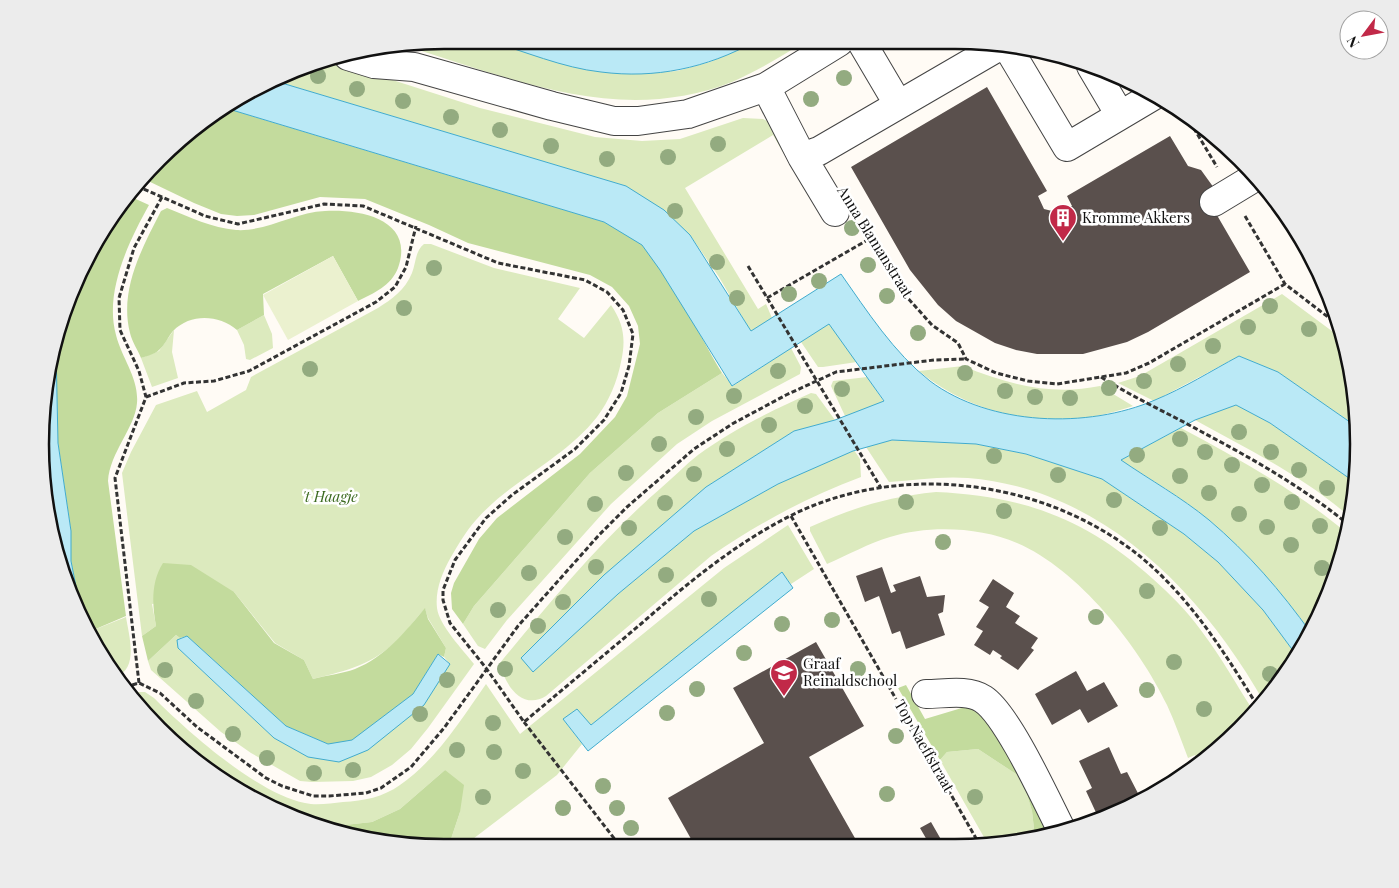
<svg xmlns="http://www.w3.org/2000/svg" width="1399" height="888" font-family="'Playfair Display',serif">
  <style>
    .green { fill: #dceabe }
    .forest { fill: #c3db9d }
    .pitch { fill: #ebf1cf }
    .water { fill: #bae9f6; stroke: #41abcd }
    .building { fill: #5a504d }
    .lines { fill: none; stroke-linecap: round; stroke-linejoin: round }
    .minor-casing { stroke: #444; stroke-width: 30 }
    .path { stroke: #333; stroke-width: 3; stroke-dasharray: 5 2.5; stroke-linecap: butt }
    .minor { stroke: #fff; stroke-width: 28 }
    .tree { fill: #93ab80 }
    .labels { text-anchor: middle; stroke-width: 5; stroke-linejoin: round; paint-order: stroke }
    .poi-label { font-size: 15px; fill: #111; stroke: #fff; text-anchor: start }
    .street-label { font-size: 15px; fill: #111; stroke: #fff }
    .park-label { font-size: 15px; font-style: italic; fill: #3b6a20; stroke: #fff }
    .rim { fill: none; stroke: #111; stroke-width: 2.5 }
  </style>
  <rect width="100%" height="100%" fill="#fffbf5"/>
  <path class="green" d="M444 40H486L581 68 627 74 677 71 710 62 754 42H805C781 56 758 71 732 82 620 126 513 79 406 46Z
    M327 59 480 108 595 137 642 141 680 139 743 118 763 119 769 122 788 148 784 154 773 135 685 188 758 309 766 304 772 318 751 332 719 277 690 235 626 186 275 81 314 61Z
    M424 244H431L494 268 580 288 558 319 584 338 611 305C624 324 626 340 621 362 617 382 609 401 597 417 564 459 511 480 476 520 466 531 458 545 451 557 442 573 435 590 437 608 439 625 463 650 474 664L428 728 411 749 392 765 371 777 353 781 312 782 300 781 251 753 221 732 151 670 148 661 176 635 180 638 178 648 274 738 308 756 450 664 444 657 446 648 428 618 425 609C416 617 409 629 400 638 372 665 349 670 313 679L304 660 275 643 234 592 152 604 156 626 142 636 122 473 131 452 156 405 197 391 207 412 246 390 251 377 378 308C392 299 405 290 412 273 416 263 415 251 424 244Z
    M1282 294 1344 340 1356 392 1357 427 1278 372 1239 356 1154 401 1118 383 1140 376Z
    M264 315 272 334 273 348 250 360 246 359 244 345 237 330Z
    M829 323 857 362 823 367H818L801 342Z
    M174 330 172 352 178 378 152 387 141 358 159 351Z
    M791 348 801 367 800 374 712 421 677 444 611 504 507 620 485 649 478 646 463 624 474 606 590 473 658 413 722 373 733 386Z
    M963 366C1007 384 1051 396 1100 386L1133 406C1115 412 1096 417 1077 419 1021 424 962 407 919 371Z
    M867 377 884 402 845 416 831 386 833 381Z
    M811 393 816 394 835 420 794 431 706 487 618 594 694 531 778 484 854 450 860 459 861 477C807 497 759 523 711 556L546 696C522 711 504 684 500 663 550 602 601 540 661 488 674 477 685 465 698 455 732 430 773 410 811 393Z
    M1236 405 1270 423 1356 483 1350 517C1304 477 1248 449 1195 420Z
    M1181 428C1239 459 1297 491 1348 534L1345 549 1317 623 1311 633C1281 591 1248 553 1209 520 1181 497 1150 479 1120 460Z
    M892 440 976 444 1026 454 1102 479 1184 534 1218 562 1263 610 1297 656 1275 690 1264 702C1201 591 1102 489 968 478 942 476 915 480 889 482L866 447Z
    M936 492C1024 496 1087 519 1153 579 1170 594 1186 610 1200 629 1220 655 1236 684 1254 712L1198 766 1195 755 1188 758C1181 740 1175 722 1167 705 1139 646 1078 569 1017 543 980 527 929 525 890 537 869 543 848 555 827 564L810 531V527C855 507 887 497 936 492Z
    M788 525 814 569 791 584 782 573 591 725 563 719 582 744 557 775 465 845H449L460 812 445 770 400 809 372 822 326 827 289 817 198 764 163 724 130 692H145L154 698C188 732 258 794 305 803 317 806 331 803 343 802 364 801 383 797 400 785 436 760 461 720 486 684L520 734 724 568Z
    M126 617C129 636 139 668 116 677L108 669 91 631Z
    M978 749 1022 778 1032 811 1035 838 989 846 940 760 947 752Z"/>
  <path class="forest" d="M222 107 604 222C617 229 633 235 643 246 673 280 698 333 722 373L658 413 590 473 474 606 463 624 452 609 451 593 454 583 479 539 497 518 580 454 615 417 627 396 640 344 638 326 629 306 612 287 590 275 468 243 429 225 365 199 320 197 254 215 237 216 221 214 194 203 144 179Z
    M127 195 149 205C129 241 104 292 116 335 122 359 139 378 137 403 135 428 110 452 108 481L126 616 91 631 80 607 71 561V531L58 443 56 349 62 314Z
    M167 208C190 217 212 228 236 230 266 232 295 212 325 211 362 209 415 220 398 268 391 286 374 293 358 301L333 256 263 294 264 315 237 330C219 315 191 313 173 331 168 337 165 345 159 350 155 354 147 356 141 358 138 350 132 342 130 333 119 290 142 248 161 211Z
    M163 563 191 565 234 592 274 643 304 660 313 679C326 675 342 674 355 669 385 657 405 632 425 608L428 619 446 648 444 657 438 654 413 694 352 741 328 744 286 726 187 636 180 638 176 635 148 661 142 636 156 626C152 604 151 582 163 563Z
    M906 685 925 719 975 704 984 707 1057 835 1035 838 1032 811 1022 778 978 749 947 752 940 760 898 688Z
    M445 770 464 785 460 812 449 845H392L326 827 372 822 400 809Z"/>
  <path class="pitch" d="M333 256 358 301 288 340 263 295Z"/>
  <path class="water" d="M486 40 754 42C707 68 655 79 601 72 563 68 524 51 486 40Z
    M275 81 626 186 664 210 690 235 751 331 841 274C867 311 894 353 930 381 990 426 1088 429 1155 400 1184 388 1211 371 1239 356L1278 372 1357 427 1358 471 1356 483 1270 423 1236 405 1195 420 1121 460C1150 480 1181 497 1209 520 1248 553 1281 591 1311 633L1297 656 1263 610 1218 562 1184 534 1102 479 1026 454 976 444 892 440 853 451 778 484 694 531 618 594 533 672 521 658 604 575 706 487 794 431 835 420 884 401 829 324 732 386 660 270 642 245 604 222 222 107Z
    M56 349 58 443 71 531V561L80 607 54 549 41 437Z
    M782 572 793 588 588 751 563 719 577 709 591 725Z
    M187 636 286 726 328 744 352 740 413 694 438 654 450 664 424 705 368 750 339 762 308 757 274 738 178 648 177 640Z"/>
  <path class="building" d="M987 87 1047 191 1038 196 1044 209 1060 213 1072 206 1067 196 1170 136 1188 166 1201 170 1214 188 1207 198 1250 272 1148 332 1127 342 1083 354H1037L1016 350 995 343 956 321 938 305 910 270 851 167Z
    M882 567 891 593 896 591 893 585 920 576 927 597 945 595 943 612 938 614 945 635 906 649 900 631 892 634 879 596 865 602 856 576Z
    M993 579 1014 593 1006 607 1020 616 1015 623 1038 638 1031 648 1034 650 1018 670 1000 658 1002 656 993 650 990 655 974 645 983 631 976 627 989 607 979 601Z
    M816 642 864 726 809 757 860 847 695 846 668 798 764 743 733 688Z
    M1076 671 1087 691 1104 682 1118 706 1088 723 1080 709 1052 725 1035 694Z
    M1109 747 1121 774 1127 772 1142 801 1099 819 1086 791 1092 788 1079 761Z
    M931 822 943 843 935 847H931L920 828Z"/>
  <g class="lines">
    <defs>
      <path id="minor" d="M862 43 898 104
        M1005 43 1067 147 1153 96
        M348 56 374 64 414 67 552 106 614 121H638L688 114 766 87 839 42
        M1091 66 1120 115
        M766 87 802 157 835 212
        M802 157 819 151 1005 43
        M1214 202 1257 176
        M926 694C944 694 968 689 983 699 1008 715 1048 804 1063 833"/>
    </defs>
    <use href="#minor" class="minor-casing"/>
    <path class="path" d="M1186 115 1217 167
      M137 186 205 216 238 224 324 204 363 206 498 263 585 280 607 292 623 310 633 334 629 366 621 393 604 420 575 449 512 495 486 518 455 560 443 590V600L450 623 486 668 524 722C563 689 603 656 642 623 689 582 736 543 792 515 905 459 1055 481 1149 564 1194 604 1227 656 1258 707
      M1245 216 1285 284 1341 327
      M862 222 906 296 932 325 958 343 966 359 996 373 1028 381 1057 384 1126 373 1149 363 1285 284
      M748 266 881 488
      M767 298 871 238
      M1101 377C1134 398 1168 413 1202 432 1253 459 1304 488 1349 525
      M146 397 184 383 214 381 249 371 376 302 395 287 406 267 416 226
      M791 516 896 699
      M139 683 115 478 146 397 139 371 120 330 119 298 134 248 162 197
      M125 687 139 683 160 693 197 727 266 778 282 786 313 796H329L366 793 381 788 411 767 444 728 518 626 599 535 627 507 694 449 732 424 786 395 836 372 934 360 966 359
      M907 718 981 847
      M524 722 620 846"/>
    <use href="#minor" class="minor"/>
  </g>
  <g class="tree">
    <circle cx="318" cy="76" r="8"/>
    <circle cx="844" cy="78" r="8"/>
    <circle cx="357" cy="89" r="8"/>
    <circle cx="811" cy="99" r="8"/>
    <circle cx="403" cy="101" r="8"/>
    <circle cx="451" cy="117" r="8"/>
    <circle cx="500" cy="130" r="8"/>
    <circle cx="718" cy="144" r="8"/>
    <circle cx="551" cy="146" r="8"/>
    <circle cx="668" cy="157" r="8"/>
    <circle cx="607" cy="159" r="8"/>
    <circle cx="675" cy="211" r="8"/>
    <circle cx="852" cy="228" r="8"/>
    <circle cx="717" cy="262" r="8"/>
    <circle cx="868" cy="265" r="8"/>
    <circle cx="434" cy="268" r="8"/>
    <circle cx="819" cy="281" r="8"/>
    <circle cx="789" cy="294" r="8"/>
    <circle cx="887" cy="296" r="8"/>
    <circle cx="737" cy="298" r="8"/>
    <circle cx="1270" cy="306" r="8"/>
    <circle cx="404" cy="308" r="8"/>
    <circle cx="1248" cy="327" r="8"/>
    <circle cx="1309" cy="329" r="8"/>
    <circle cx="918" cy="333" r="8"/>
    <circle cx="1213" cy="346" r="8"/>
    <circle cx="1178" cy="364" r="8"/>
    <circle cx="310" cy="369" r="8"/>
    <circle cx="778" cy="371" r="8"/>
    <circle cx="965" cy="373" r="8"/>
    <circle cx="1144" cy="381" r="8"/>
    <circle cx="1109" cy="388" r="8"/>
    <circle cx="842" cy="389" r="8"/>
    <circle cx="1005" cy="391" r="8"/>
    <circle cx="734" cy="396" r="8"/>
    <circle cx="1035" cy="397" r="8"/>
    <circle cx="1070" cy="398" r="8"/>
    <circle cx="805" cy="406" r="8"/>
    <circle cx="696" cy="417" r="8"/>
    <circle cx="769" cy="425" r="8"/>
    <circle cx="1239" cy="432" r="8"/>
    <circle cx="1180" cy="439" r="8"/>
    <circle cx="659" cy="444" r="8"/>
    <circle cx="727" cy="449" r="8"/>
    <circle cx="1205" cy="452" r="8"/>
    <circle cx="1271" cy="452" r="8"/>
    <circle cx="1137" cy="455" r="8"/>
    <circle cx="994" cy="456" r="8"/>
    <circle cx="1232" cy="465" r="8"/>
    <circle cx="1299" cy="470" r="8"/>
    <circle cx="626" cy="473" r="8"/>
    <circle cx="694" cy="474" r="8"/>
    <circle cx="1058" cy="475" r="8"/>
    <circle cx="1180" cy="476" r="8"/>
    <circle cx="1262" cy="485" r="8"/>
    <circle cx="1327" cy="488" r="8"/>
    <circle cx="1209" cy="493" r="8"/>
    <circle cx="1114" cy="500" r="8"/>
    <circle cx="906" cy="502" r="8"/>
    <circle cx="1292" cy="502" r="8"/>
    <circle cx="665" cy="503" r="8"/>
    <circle cx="595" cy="504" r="8"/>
    <circle cx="1004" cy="511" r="8"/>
    <circle cx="1239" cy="514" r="8"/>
    <circle cx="1320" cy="526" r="8"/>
    <circle cx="1267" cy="527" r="8"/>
    <circle cx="629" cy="528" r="8"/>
    <circle cx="1160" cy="528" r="8"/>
    <circle cx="565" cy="537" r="8"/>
    <circle cx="943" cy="542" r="8"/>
    <circle cx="1291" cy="545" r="8"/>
    <circle cx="596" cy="567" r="8"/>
    <circle cx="1322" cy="568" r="8"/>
    <circle cx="529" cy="573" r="8"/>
    <circle cx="666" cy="575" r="8"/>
    <circle cx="1147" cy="591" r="8"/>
    <circle cx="709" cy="599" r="8"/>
    <circle cx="563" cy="602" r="8"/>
    <circle cx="498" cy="610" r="8"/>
    <circle cx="1096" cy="617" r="8"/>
    <circle cx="832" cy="620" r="8"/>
    <circle cx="782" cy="624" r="8"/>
    <circle cx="538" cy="626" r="8"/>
    <circle cx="744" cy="653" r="8"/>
    <circle cx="1174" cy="662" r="8"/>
    <circle cx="505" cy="669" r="8"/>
    <circle cx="858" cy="669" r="8"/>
    <circle cx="165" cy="670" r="8"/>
    <circle cx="1270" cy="674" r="8"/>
    <circle cx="447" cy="680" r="8"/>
    <circle cx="697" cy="689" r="8"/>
    <circle cx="1147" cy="690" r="8"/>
    <circle cx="196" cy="701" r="8"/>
    <circle cx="1204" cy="709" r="8"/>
    <circle cx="667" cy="713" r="8"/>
    <circle cx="420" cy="714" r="8"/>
    <circle cx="493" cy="723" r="8"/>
    <circle cx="233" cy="734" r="8"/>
    <circle cx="896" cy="736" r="8"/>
    <circle cx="457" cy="750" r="8"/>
    <circle cx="494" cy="752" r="8"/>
    <circle cx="267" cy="758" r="8"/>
    <circle cx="353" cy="770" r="8"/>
    <circle cx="523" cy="771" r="8"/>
    <circle cx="314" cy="773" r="8"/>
    <circle cx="603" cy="786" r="8"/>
    <circle cx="887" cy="794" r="8"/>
    <circle cx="483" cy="797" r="8"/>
    <circle cx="975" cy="797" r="8"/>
    <circle cx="563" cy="808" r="8"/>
    <circle cx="617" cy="808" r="8"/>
    <circle cx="631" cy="828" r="8"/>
  </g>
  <defs>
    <symbol id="building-pin" viewBox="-11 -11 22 30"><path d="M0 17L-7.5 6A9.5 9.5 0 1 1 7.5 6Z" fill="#c12948" stroke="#fff"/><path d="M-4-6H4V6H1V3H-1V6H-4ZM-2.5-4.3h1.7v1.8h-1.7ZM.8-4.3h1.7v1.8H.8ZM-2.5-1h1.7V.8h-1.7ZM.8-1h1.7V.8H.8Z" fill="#fff"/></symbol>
    <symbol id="school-pin" viewBox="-11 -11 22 30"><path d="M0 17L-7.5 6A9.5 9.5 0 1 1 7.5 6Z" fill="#c12948" stroke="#fff"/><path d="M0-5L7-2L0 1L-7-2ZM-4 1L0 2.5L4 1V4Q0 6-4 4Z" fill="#fff"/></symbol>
  </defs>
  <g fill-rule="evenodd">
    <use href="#building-pin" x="1047" y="202" width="32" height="43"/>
    <use href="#school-pin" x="768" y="657" width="32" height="43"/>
  </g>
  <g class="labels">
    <g class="poi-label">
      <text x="1082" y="223">Kromme Akkers</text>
      <text x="803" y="669">Graaf<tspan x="803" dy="17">Reinaldschool</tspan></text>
    </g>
    <g class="street-label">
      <text transform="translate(875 242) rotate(58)" y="5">Anna Blamanstraat</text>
      <text transform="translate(924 746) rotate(60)" y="5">Top Naeffstraat</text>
    </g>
    <g class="park-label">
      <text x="330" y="502">'t Haagje</text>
    </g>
  </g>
  <path d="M0 0H1399V888H0ZM444 49H955A395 395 0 0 1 1350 444V444A395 395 0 0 1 955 839H444A395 395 0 0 1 49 444V444A395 395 0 0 1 444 49Z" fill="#ececec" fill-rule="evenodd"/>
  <path class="rim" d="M444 49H955A395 395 0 0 1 1350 444V444A395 395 0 0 1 955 839H444A395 395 0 0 1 49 444V444A395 395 0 0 1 444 49Z"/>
  <g transform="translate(1364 35) rotate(238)"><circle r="24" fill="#ffffff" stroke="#a0a0a0"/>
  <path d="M0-4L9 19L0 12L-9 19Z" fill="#c12948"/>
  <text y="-8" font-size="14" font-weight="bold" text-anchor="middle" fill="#111111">N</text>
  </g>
</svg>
